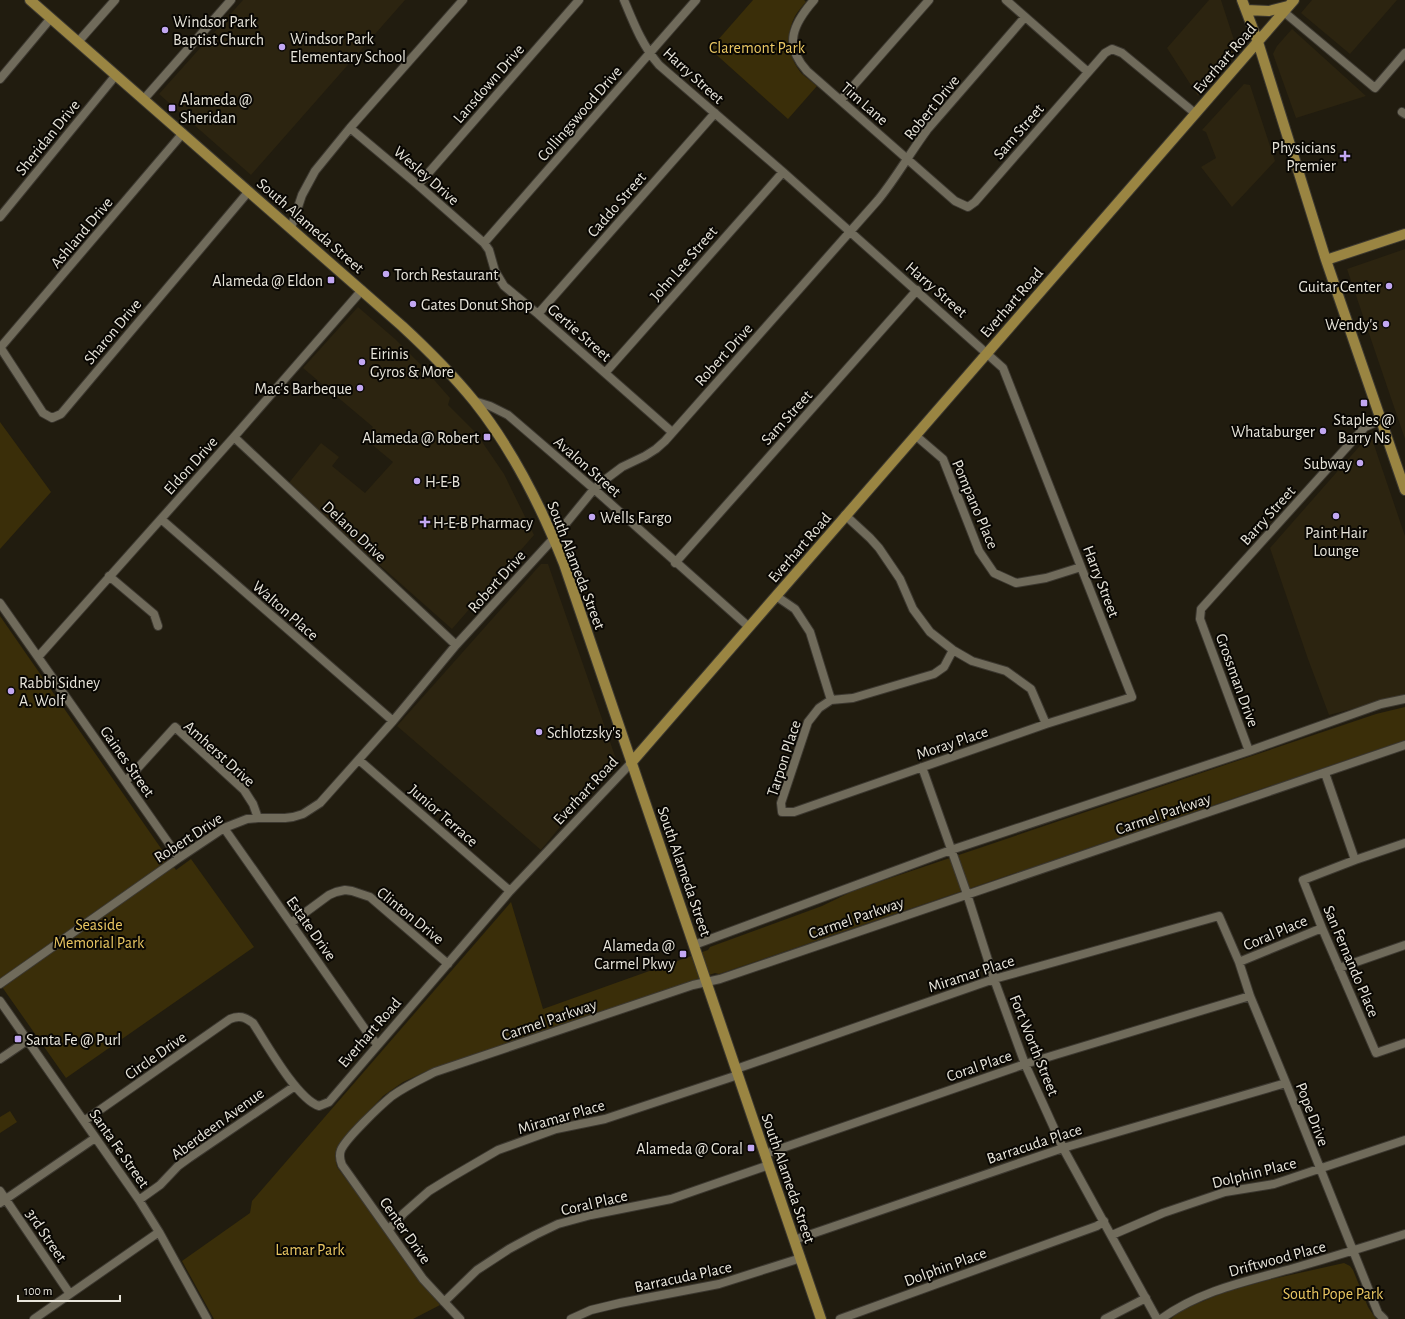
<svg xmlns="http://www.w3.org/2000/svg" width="1405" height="1319" font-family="'Alegreya Sans',sans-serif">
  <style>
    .built { fill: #2c2410 }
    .green { fill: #3a2e09 }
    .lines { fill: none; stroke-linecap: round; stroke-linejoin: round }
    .minor-casing { stroke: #3c3830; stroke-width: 10 }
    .major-casing { stroke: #3c3830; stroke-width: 12 }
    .minor { stroke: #706b5b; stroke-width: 8 }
    .major { stroke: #9a8542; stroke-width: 10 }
    .poi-dot { fill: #c2a7f2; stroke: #090703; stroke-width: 1.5 }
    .labels { text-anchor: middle; stroke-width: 4; stroke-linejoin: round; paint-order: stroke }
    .poi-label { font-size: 16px; fill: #e8e5db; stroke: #090703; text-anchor: start }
    .park-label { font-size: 16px; fill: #eac763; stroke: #090703 }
    .street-label { font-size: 16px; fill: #e8e5db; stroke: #090703 }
  </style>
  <rect width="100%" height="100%" fill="#211c0f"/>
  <path class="built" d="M243 0H405L251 175 159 94Z
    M1209 0H1221L1235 43 1234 53 1198 96 1167 48Z
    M1312 0H1397L1350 54 1301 13Z
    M1292 29 1366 96 1296 118 1273 54 1277 46Z
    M1244 84 1250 85 1275 161 1232 207 1201 167 1216 158 1206 132 1202 130Z
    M1405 249V439L1347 269Z
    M358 307 395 339 421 365 450 398 448 405 476 433 504 474 534 535 452 629 288 484 321 443 339 457 332 466 365 493 393 462 364 438 373 427 303 368Z
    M1370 437 1372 439 1405 536V695L1329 715 1308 659 1270 548 1365 440Z
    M541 564H548L616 759 541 850 397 726Z"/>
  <path class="green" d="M753 0H804L806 2C802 6 798 11 795 16 785 35 788 58 802 74 807 78 812 82 817 86L788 119 710 49Z
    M0 422 51 492 0 549Z
    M0 616 176 870 191 859 254 947 66 1078 0 984Z
    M1405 707V740L719 974 715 973 425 1072 403 1082 383 1096 339 1144 335 1154 337 1167 440 1305 413 1319H214L182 1261 250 1213 252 1201 511 902 543 1009 708 950 710 947 822 906 855 890 1376 714Z
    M10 1111 17 1122 0 1133V1117Z
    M1344 1263 1350 1266 1353 1270 1368 1307 1376 1319H1171L1180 1311 1225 1292 1268 1280Z"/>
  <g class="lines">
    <defs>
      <path id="minor" d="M624 0C634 24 642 45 659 65L783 172 1003 368 1132 697 1046 724 794 812H782L781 803 808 722 819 708 831 700 853 698 934 674 944 667 953 650
        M814 0C793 24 783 45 807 71L955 201 968 207 975 202 1105 53 1112 49 1122 53 1196 114
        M1006 0 1088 72
        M1284 12 1375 88 1405 53
        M78 42 115 0
        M0 79 51 18
        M144 99 231 0
        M841 100 929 0
        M1402 112 1405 114
        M350 128 418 185 484 243 489 250 495 271 504 286 538 314 672 432
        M418 185 579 0
        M0 217 116 75
        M291 228 302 195 315 171 350 128 463 0
        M484 243 696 0
        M538 314 715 113
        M0 347 43 413 52 418 61 414 249 191
        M0 348 183 133
        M605 373 783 172
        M474 401 490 406 508 415 594 489 749 627
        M915 435 943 459 979 551 994 573 1016 583 1046 578 1081 567
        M234 437 456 645
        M845 515 870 538 879 548 900 579 913 609 930 632 953 650 972 661 1006 671 1031 689 1046 724
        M161 519 393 721
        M675 563 917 290
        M109 576 154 614 158 626
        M776 596 795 609 810 632 831 700
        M0 603 179 858
        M38 657 234 437 362 290
        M1249 751 1200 619 1201 609 1365 427 1381 420
        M359 760 510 891
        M922 767 967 894 994 979 1025 1064 1063 1148 1157 1319
        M1325 773 1355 860
        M126 781 175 727 244 790 253 804 258 818
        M224 828 367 1032 377 1044
        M1405 843 1355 860 1303 880 1322 928 1376 1053 1405 1043
        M291 923 329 895 336 892 345 890 352 891 370 897 448 964
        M694 945 951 850 1249 751 1381 704 1405 699
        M1239 962 1322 928
        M1339 968 1405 945
        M0 984 179 858 224 828 247 819 258 818H285L293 817 303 814 320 803 393 721 456 645 554 538 594 489 606 479 622 467 645 456 656 449 665 441 878 200C896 178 910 153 927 130L1025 17
        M0 1001 139 1200 159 1232 207 1319
        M0 1059 28 1040
        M736 1069 994 979 1219 916 1239 962 1250 996 1286 1083 1378 1313 1384 1319
        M84 1121 230 1019C239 1015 245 1017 253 1023 266 1043 297 1099 319 1106L329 1102 510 891 631 763
        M765 1154 1025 1064 1250 996
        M0 1191 70 1294
        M139 1200 160 1185 178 1166 189 1158 295 1086
        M0 1203 95 1138
        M389 1229 404 1213 429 1191 450 1178 498 1150 556 1129 605 1119 738 1075
        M1112 1235 1163 1213 1225 1192 1274 1184 1405 1140
        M794 1240 1063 1148 1286 1083
        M444 1302 477 1270 509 1249 535 1235 558 1224 591 1215 671 1199 769 1165
        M34 1319 159 1232
        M460 1319 423 1279 342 1165C340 1160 339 1155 341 1150 346 1138 381 1105 392 1096 406 1086 421 1079 435 1072L693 985 720 979 1405 745
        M571 1319 591 1310 620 1303 719 1284 801 1258
        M840 1319 1097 1226 1104 1221
        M1105 1319 1146 1298
        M1161 1319C1201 1290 1248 1281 1294 1268 1332 1257 1368 1246 1405 1234"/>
      <path id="major" d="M30 0 402 326C428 350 452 374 474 401 513 450 541 506 564 564L821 1319
        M1242 0 1258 42 1326 260 1405 490
        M1246 10 1269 11 1288 6
        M1326 260 1405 234
        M631 763 1294 0"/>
    </defs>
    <use href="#minor" class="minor-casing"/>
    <use href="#major" class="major-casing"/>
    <use href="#minor" class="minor"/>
    <use href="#major" class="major"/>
  </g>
  <g class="poi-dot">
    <circle cx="165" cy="30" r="4"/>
    <circle cx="282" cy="47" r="4"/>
    <rect x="168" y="104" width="8" height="8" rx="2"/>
    <path d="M1343 150h4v4h4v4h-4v4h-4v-4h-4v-4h4z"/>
    <circle cx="386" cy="274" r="4"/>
    <rect x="327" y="276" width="8" height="8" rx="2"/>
    <circle cx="1389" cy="286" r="4"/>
    <circle cx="413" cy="304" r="4"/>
    <circle cx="1386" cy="324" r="4"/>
    <circle cx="362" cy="362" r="4"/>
    <circle cx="360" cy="388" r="4"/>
    <rect x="1360" y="399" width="8" height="8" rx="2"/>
    <circle cx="1323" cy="431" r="4"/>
    <rect x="483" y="433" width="8" height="8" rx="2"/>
    <circle cx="1360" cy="463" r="4"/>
    <circle cx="417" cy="481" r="4"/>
    <circle cx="1336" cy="516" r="4"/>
    <circle cx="592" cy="517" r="4"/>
    <path d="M423 516h4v4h4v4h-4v4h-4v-4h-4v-4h4z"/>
    <circle cx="11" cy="691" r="4"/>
    <circle cx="539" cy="732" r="4"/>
    <rect x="679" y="950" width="8" height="8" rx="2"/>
    <rect x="14" y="1035" width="8" height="8" rx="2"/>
    <rect x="747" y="1144" width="8" height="8" rx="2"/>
  </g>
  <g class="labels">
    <g class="poi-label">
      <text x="173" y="27">Windsor Park<tspan x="173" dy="18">Baptist Church</tspan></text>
      <text x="290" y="44">Windsor Park<tspan x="290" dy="18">Elementary School</tspan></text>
      <text x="180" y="105">Alameda @<tspan x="180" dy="18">Sheridan</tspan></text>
      <text x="1336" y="153" text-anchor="end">Physicians<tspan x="1336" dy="18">Premier</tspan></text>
      <text x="394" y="280">Torch Restaurant</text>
      <text x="323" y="286" text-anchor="end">Alameda @ Eldon</text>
      <text x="1381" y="292" text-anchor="end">Guitar Center</text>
      <text x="421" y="310">Gates Donut Shop</text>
      <text x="1378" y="330" text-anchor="end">Wendy's</text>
      <text x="370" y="359">Eirinis<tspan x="370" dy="18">Gyros &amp; More</tspan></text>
      <text x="352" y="394" text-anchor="end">Mac's Barbeque</text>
      <text x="1364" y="425" text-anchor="middle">Staples @<tspan x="1364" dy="18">Barry Ns</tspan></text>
      <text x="1315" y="437" text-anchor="end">Whataburger</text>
      <text x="479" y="443" text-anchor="end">Alameda @ Robert</text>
      <text x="1352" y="469" text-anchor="end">Subway</text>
      <text x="425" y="487">H-E-B</text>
      <text x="600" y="523">Wells Fargo</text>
      <text x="433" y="528">H-E-B Pharmacy</text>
      <text x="1336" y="538" text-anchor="middle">Paint Hair<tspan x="1336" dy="18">Lounge</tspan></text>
      <text x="19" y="688">Rabbi Sidney<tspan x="19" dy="18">A. Wolf</tspan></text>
      <text x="547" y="738">Schlotzsky's</text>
      <text x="675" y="951" text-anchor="end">Alameda @<tspan x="675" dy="18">Carmel Pkwy</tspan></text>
      <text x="26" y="1045">Santa Fe @ Purl</text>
      <text x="743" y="1154" text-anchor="end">Alameda @ Coral</text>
    </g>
    <g class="park-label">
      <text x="757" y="53">Claremont Park</text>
      <text x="99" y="930">Seaside<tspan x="99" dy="18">Memorial Park</tspan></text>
      <text x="310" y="1255">Lamar Park</text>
      <text x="1333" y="1299">South Pope Park</text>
    </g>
    <g class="street-label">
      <text transform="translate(1224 58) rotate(-49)" y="6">Everhart Road</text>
      <text transform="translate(694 75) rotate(42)" y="6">Harry Street</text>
      <text transform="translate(488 83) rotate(-49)" y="6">Lansdown Drive</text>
      <text transform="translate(865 103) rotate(41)" y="6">Tim Lane</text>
      <text transform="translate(931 107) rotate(-51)" y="6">Robert Drive</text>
      <text transform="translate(579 113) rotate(-49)" y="6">Collingswood Drive</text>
      <text transform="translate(1018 131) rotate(-49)" y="6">Sam Street</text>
      <text transform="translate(47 137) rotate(-51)" y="6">Sheridan Drive</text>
      <text transform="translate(427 175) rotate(41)" y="6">Wesley Drive</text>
      <text transform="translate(616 204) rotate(-49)" y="6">Caddo Street</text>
      <text transform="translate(311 225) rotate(41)" y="6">South Alameda Street</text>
      <text transform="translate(81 232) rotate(-50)" y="6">Ashland Drive</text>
      <text transform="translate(683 263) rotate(-49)" y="6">John Lee Street</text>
      <text transform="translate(937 289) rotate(41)" y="6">Harry Street</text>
      <text transform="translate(1011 302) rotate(-49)" y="6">Everhart Road</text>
      <text transform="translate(112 331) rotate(-50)" y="6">Sharon Drive</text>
      <text transform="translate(580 332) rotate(41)" y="6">Gertie Street</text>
      <text transform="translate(723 354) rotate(-48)" y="6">Robert Drive</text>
      <text transform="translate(786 417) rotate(-48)" y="6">Sam Street</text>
      <text transform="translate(190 465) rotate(-48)" y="6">Eldon Drive</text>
      <text transform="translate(588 466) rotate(41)" y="6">Avalon Street</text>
      <text transform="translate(976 504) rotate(67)" y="6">Pompano Place</text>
      <text transform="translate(1267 515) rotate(-48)" y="6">Barry Street</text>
      <text transform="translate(355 531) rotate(43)" y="6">Delano Drive</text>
      <text transform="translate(799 547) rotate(-49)" y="6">Everhart Road</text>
      <text transform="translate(577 565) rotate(69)" y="6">South Alameda Street</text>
      <text transform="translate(496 581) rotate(-48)" y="6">Robert Drive</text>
      <text transform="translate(1102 581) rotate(69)" y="6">Harry Street</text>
      <text transform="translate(286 610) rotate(41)" y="6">Walton Place</text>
      <text transform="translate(1238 680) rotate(70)" y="6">Grossman Drive</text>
      <text transform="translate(952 742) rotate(-19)" y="6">Moray Place</text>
      <text transform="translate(220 753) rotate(42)" y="6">Amherst Drive</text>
      <text transform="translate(783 758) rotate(-72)" y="6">Tarpon Place</text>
      <text transform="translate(128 761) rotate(55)" y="6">Gaines Street</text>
      <text transform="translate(585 790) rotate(-47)" y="6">Everhart Road</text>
      <text transform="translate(1163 813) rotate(-19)" y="6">Carmel Parkway</text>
      <text transform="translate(444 815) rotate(41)" y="6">Junior Terrace</text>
      <text transform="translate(188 837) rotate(-33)" y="6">Robert Drive</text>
      <text transform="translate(685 871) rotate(71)" y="6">South Alameda Street</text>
      <text transform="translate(411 915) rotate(39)" y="6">Clinton Drive</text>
      <text transform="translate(856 917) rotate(-19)" y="6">Carmel Parkway</text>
      <text transform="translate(312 928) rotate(55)" y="6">Estate Drive</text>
      <text transform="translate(1275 932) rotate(-23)" y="6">Coral Place</text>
      <text transform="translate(1352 961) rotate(67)" y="6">San Fernando Place</text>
      <text transform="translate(971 973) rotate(-18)" y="6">Miramar Place</text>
      <text transform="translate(549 1019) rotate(-19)" y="6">Carmel Parkway</text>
      <text transform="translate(369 1032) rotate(-49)" y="6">Everhart Road</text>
      <text transform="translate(1035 1045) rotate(68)" y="6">Fort Worth Street</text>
      <text transform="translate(155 1055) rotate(-35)" y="6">Circle Drive</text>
      <text transform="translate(979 1065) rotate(-19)" y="6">Coral Place</text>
      <text transform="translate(1313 1114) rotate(69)" y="6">Pope Drive</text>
      <text transform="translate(561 1116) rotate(-16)" y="6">Miramar Place</text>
      <text transform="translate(217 1123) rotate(-36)" y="6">Aberdeen Avenue</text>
      <text transform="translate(1034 1143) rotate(-18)" y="6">Barracuda Place</text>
      <text transform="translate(120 1148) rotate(55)" y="6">Santa Fe Street</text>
      <text transform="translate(1254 1172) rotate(-14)" y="6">Dolphin Place</text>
      <text transform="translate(789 1178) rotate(71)" y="6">South Alameda Street</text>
      <text transform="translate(594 1202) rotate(-13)" y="6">Coral Place</text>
      <text transform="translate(406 1230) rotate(55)" y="6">Center Drive</text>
      <text transform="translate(47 1235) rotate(56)" y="6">3rd Street</text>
      <text transform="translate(1277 1258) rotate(-15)" y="6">Driftwood Place</text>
      <text transform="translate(945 1266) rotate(-20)" y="6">Dolphin Place</text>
      <text transform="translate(683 1276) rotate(-12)" y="6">Barracuda Place</text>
    </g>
  </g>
  <path d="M18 1295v6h102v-6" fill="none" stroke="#e8e5db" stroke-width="2"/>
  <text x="24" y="1295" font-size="12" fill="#e8e5db" stroke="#090703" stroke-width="3" paint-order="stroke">100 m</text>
</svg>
